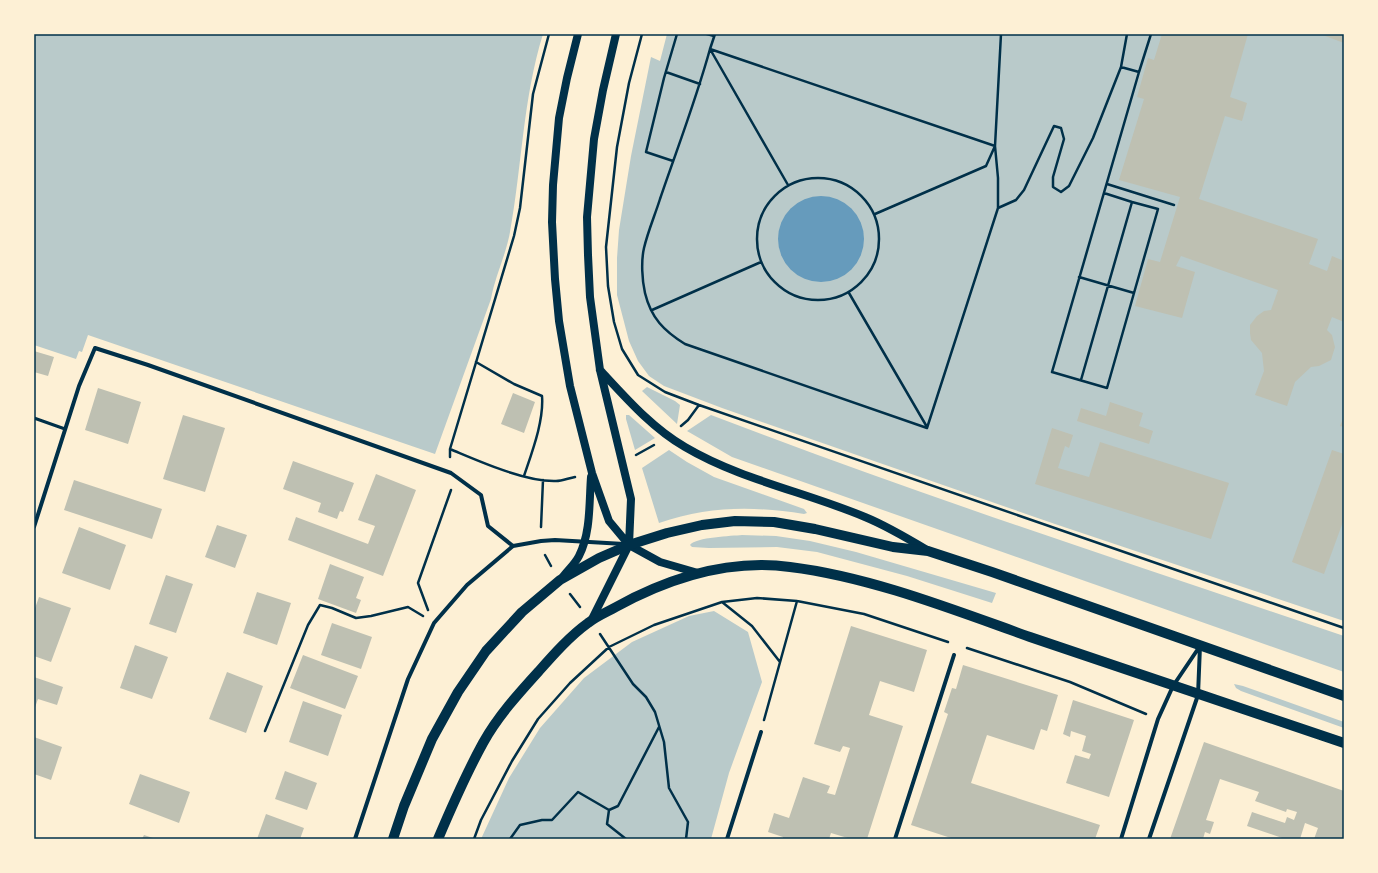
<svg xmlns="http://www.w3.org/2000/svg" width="1378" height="873" font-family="'DM Sans',sans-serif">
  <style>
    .green { fill: #b9caca }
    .water { fill: #669bbc }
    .building { fill: #bec0b2 }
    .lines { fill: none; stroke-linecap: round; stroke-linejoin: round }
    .path { stroke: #003049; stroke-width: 2.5 }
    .service { stroke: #003049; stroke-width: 3 }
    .minor { stroke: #003049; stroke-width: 4 }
    .secondary { stroke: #003049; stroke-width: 8 }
    .primary { stroke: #003049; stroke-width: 10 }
    .neatline { fill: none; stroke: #003049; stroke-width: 1.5 }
  </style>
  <rect width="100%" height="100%" fill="#fdf0d5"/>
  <path class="green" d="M34 34H543C523 98 522 166 510 232 506 255 495 276 491 299L435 454 88 335 82 352 79 351 76 359 34 345Z
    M667 34H1344V621L1055 524 722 408 664 386 649 376 638 361 629 341 617 295V258L619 230 631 156 651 57 660 61Z
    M647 387 675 401 680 405 677 424 642 391Z
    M626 415H629L655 438 635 450 626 419Z
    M711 415C919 495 1132 564 1344 636V672L732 457 687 431Z
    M669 450 687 462 714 477 804 509 807 513 804 514C753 506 709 506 659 523L642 468Z
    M742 535 776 536 810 541 856 552 996 593 992 603 907 576 817 552 777 547 709 548 692 547 690 545C696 537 732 536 742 535Z
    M714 611 748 632 762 682 729 773 711 839H481L509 778 540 728 584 678 632 642 689 616Z
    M1234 684 1243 686 1344 722V728L1241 691 1236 688Z"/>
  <path class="water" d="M778 239a43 43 0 1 1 86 0a43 43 0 1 1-86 0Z"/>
  <path class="building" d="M1162 34H1248L1230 97 1247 103 1242 121 1225 116 1199 199 1318 239 1309 264 1327 271 1332 256 1344 261V322L1332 317 1327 330 1332 335 1335 347 1331 360 1319 366 1311 367 1295 382 1287 406 1255 395 1264 371 1262 353 1251 340 1250 333V325L1257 316 1264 311 1271 310 1278 290 1181 256 1176 266 1195 272 1182 318 1135 306 1148 259 1160 262 1180 197 1119 180 1144 99 1137 97 1148 58 1154 60Z
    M1320 34H1344V43Z
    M34 351 54 357 48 376 34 372Z
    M98 388 141 402 128 444 85 430Z
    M513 393 535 402 524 433 501 424Z
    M1110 402 1143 413 1139 426 1153 431 1149 444 1077 421 1081 408 1106 416Z
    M183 415 225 428 205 492 163 479Z
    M1344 416V427L1340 426Z
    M1052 428 1073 435 1069 448 1065 446 1058 468 1089 477 1100 442 1229 483 1211 539 1035 484Z
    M1332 450 1344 454V519L1324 574 1292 562Z
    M293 461 354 483 343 512 340 511 337 519 318 512 321 503 283 489Z
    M376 474 416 490 383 576 288 540 296 517 368 544 375 526 358 520Z
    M74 480 162 509 152 539 64 510Z
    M217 525 247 535 235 568 205 557Z
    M79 527 126 545 110 590 62 573Z
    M330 564 364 577 356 598 361 600 356 613 318 599Z
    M166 575 193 584 176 633 149 624Z
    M257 592 291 603 277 645 243 633Z
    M39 597 71 608 51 662 34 656V611Z
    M332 623 372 637 361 669 321 655Z
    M851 626 927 650 914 692 880 681 869 715 903 726 867 839H851L831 833 829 839H783V837L768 832 774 813 789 818 803 777 830 786 827 793 835 795 850 748 843 746 840 752 814 744Z
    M135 645 168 657 152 699 120 688Z
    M303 655 358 676 345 709 290 688Z
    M963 665 1058 695 1047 731 1041 729 1034 750 987 735 971 783 1100 825 1095 839H954L911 825 948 714 944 712 952 688 956 689Z
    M227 672 263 686 246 733 209 719Z
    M34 677 63 687 57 705 38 699 34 710Z
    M1073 700 1134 720 1109 797 1066 783 1075 755 1089 759 1091 754 1082 751 1086 736 1071 731 1070 737 1063 734Z
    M303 701 342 715 328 756 289 742Z
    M34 737 62 747 51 780 34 774Z
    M1204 742 1344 791V839H1314L1318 828 1305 823 1300 839H1285L1247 826 1252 812 1285 823 1287 817 1294 820 1297 812 1287 809 1286 812 1255 801 1259 792 1220 779 1206 820 1214 822 1210 834 1205 832 1203 839H1170Z
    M285 771 317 783 307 810 275 799Z
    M140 774 190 792 179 823 129 804Z
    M266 814 304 828 300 839H257Z
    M144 835 156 839H142Z"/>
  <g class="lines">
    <path class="path" d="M642 34 629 83 617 147 606 247 608 286 614 322 622 349 638 375 665 392 699 405 1344 628
      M707 34 714 36
      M715 34 710 49 995 146 986 166 875 214
      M710 49C696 100 677 149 660 199 655 215 648 231 644 248 641 261 642 280 645 293 651 318 664 331 685 344L927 428 998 208V178L995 146 1001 34
      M710 49 788 185
      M1121 67 1127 34
      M666 72 700 84
      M673 161 646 152 664 78 677 34
      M757 239a61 61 0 1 1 122 0a61 61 0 1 1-122 0Z
      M1107 184 1174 205
      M1132 202 1158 209 1134 293
      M998 208 1016 200 1024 190 1054 126 1061 128 1064 139 1053 177V187L1061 192 1069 186 1093 138 1121 67 1139 72 1151 34
      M1079 277 1134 293 1107 388 1052 372 1139 72
      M849 293 927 427
      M652 310 761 262
      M476 362 514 384 542 396C544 421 532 452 524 476
      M1081 380 1132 202 1104 193
      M681 426 688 420 699 405
      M450 449C479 461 525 482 556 481 562 481 569 478 575 477
      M636 455 654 445
      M450 457V449L514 236 520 208 533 94 549 34
      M541 527 543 480
      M545 555 551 566
      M570 594 580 607
      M722 602 752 626 780 662
      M428 610 418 583 451 490
      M600 634 633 684 646 697 655 712 664 742 669 788 688 822 686 839
      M967 648 1070 682 1146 714
      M764 720 797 601
      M265 731 308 625 320 605 332 608 356 618 371 616 408 607 423 616
      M609 810 618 806 659 727
      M474 839 481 820 512 761 538 719 570 683 609 647 654 625 722 602 757 598 797 601 864 614 948 642
      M510 839 520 825 542 820H552L578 792 609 810 607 824 626 839"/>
    <path class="service" d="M34 418 65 429"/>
    <path class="minor" d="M34 527 79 386 95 348 148 365 451 473 481 495 488 526 513 546
      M355 839 408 679 434 623 467 585 513 546 541 541 555 540 624 544
      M727 839 761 732
      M895 839 954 655
      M1121 839 1158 719 1173 686 1200 646
      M1149 839 1198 695 1200 646"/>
    <path class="secondary" d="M578 34 567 78 559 118 553 185 552 222 555 279 559 321 570 386 592 473 609 521 629 545 660 562 698 573
      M600 370C626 398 652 428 685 447 741 480 806 492 865 517 887 526 907 538 927 550
      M562 578C567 571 575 564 579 556 591 532 589 503 591 477
      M591 621 629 545 631 499 600 370 590 297 588 255 587 217 594 139 603 90 616 34"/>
    <path class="primary" d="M393 839 404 806 432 739 458 692 486 651 522 612 560 580 599 558 629 545 667 533 702 525 735 521 774 522 815 529 893 547 928 551 992 572 1344 696
      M438 839C452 806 466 774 483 743 498 716 519 693 539 671 554 654 570 636 588 623 597 616 607 612 616 607 669 578 730 559 790 567 871 577 954 610 1030 637 1135 673 1239 707 1344 743"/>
  </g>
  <rect width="1378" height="873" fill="none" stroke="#fdf0d5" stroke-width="70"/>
  <rect x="35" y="35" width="1308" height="803" class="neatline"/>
</svg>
